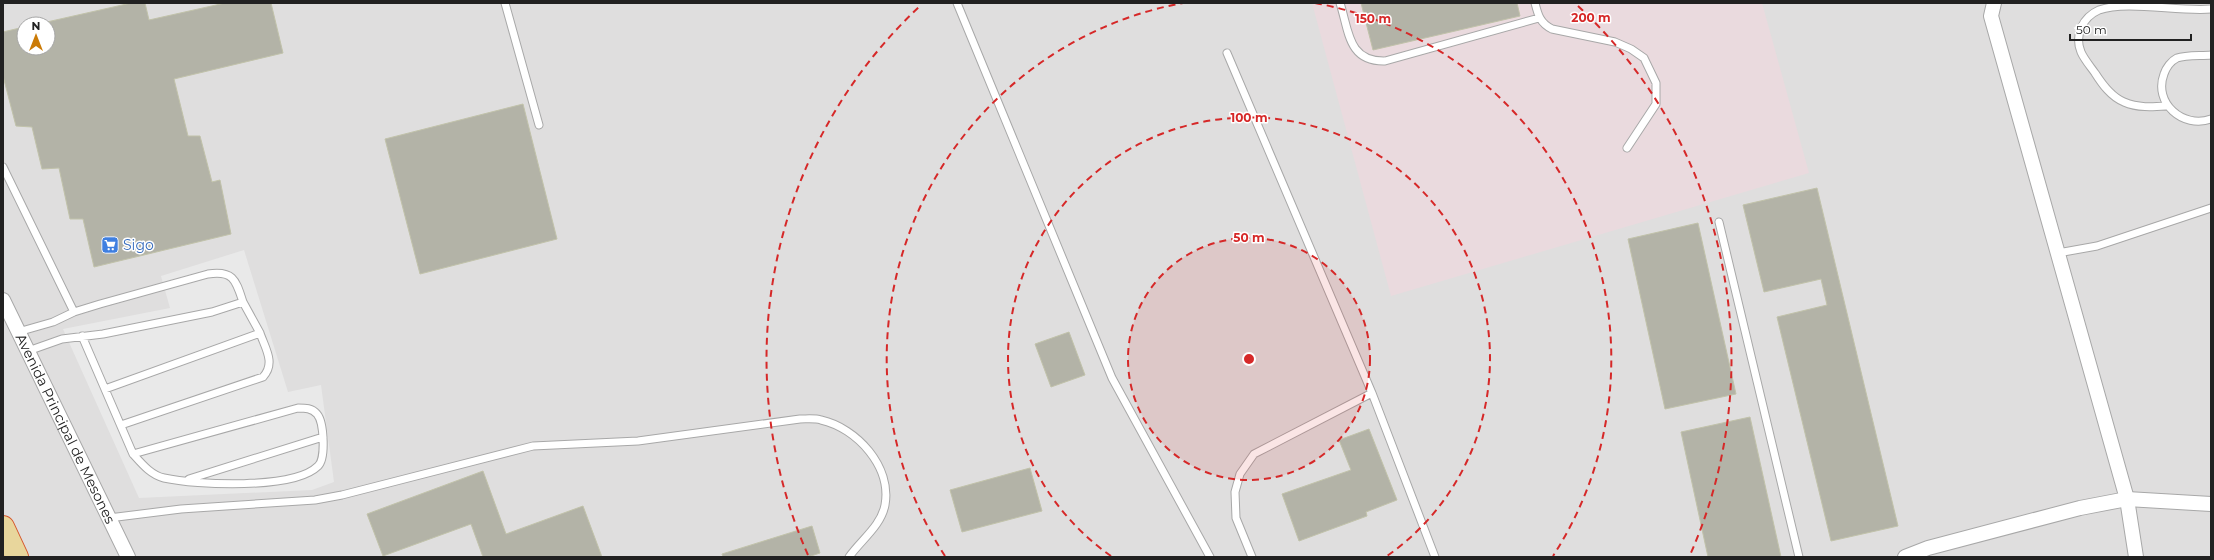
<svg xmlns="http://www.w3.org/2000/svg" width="2214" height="560" font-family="Montserrat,sans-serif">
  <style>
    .residential { fill: #dfdede; fill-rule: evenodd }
    .industrial { fill: #eadade }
    .parking { fill: #e9e9e9 }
    .building { fill: #b3b3a7; stroke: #c1c2aa }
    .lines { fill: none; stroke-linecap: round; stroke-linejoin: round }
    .service-casing { stroke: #a8a8a8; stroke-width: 9 }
    .minor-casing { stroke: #a8a8a8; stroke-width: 16 }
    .trunk-casing { stroke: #d6582e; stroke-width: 24 }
    .service { stroke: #fff; stroke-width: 7 }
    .minor { stroke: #fff; stroke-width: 14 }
    .trunk { stroke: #e8d69c; stroke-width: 22 }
    .ring { fill: none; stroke: #d62828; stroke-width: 2; stroke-dasharray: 7 5 }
    .labels { text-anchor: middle; stroke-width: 3; stroke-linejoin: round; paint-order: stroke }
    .shop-label { font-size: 14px; fill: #366cbe; stroke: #fff; text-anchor: start }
    .street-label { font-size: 14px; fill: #212121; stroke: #fff }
    .centre { fill: #d62828; stroke: #fff; stroke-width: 2 }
    .ring-label { font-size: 12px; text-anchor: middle; font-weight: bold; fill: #d62828; stroke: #fff; stroke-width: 3; stroke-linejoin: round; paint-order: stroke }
  </style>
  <rect width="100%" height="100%" fill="#eff1e8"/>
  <path class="residential" d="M3 3H2211V557H3ZM24 24H48V48H24Z"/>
  <path class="industrial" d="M1312 3H1762L1809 173 1391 296Z"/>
  <path class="parking" d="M244 250 288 392 321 385 334 482 312 490 139 498 63 329 170 308 161 276Z"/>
  <path class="building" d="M131 3H145L149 20 225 3H271L283 53 174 79 188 136H200L212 182 220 180 231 234 94 267 83 219H70L59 168 42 169 32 127 16 126 3 76V32L24 27V48H48V24H38Z
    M1361 3H1517L1520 16 1373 50Z
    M523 104 557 239 420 274 385 139Z
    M1817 188 1898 526 1831 541 1777 317 1827 305 1821 279 1764 292 1743 205Z
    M1698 223 1736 394 1665 409 1628 239Z
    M1069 332 1085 375 1051 387 1035 344Z
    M1750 417 1781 557H1708L1681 432Z
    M1369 429 1397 500 1366 512 1367 516 1299 541 1282 494 1351 470 1339 440Z
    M1030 468 1042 511 962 532 950 490Z
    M483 471 506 534 583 506 602 557H483L471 524 383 556 367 514Z
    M812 526 820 553 808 557H723L722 554Z"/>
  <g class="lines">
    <defs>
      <path id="service" d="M505 3 539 125
        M957 3 1112 378 1210 557
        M1340 3C1349 31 1348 62 1385 61L1539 18
        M1535 3C1538 15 1540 23 1552 29L1615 42 1631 49 1644 58 1656 83V104L1627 148
        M1227 53 1372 393 1435 557
        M2211 55C2201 56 2186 55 2177 58 2171 61 2166 68 2164 74 2153 103 2183 129 2211 119
        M2166 106C2152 107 2138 108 2124 102 2111 97 2102 84 2095 73 2090 66 2084 59 2081 52 2074 35 2083 17 2099 10 2126 0 2179 12 2211 9
        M3 167 74 312
        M1719 222 1799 557
        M2058 253 2097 246 2211 208
        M18 332 53 322 74 312 100 304 208 274C234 270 236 281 243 302L212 312 103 334 62 339 28 351
        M82 336 133 454C142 464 151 475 164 478 196 485 294 490 318 466 326 459 324 422 317 414 312 408 305 408 298 408L133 454
        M105 389 260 333 243 302
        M121 425 263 377C276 363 265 348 260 333
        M189 479 323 437
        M109 518 181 509 315 500 342 495 533 446 638 441 800 419C807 419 815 418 821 420 857 428 892 467 885 505 881 526 861 540 849 557
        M1252 557 1236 518 1235 492 1240 474 1254 454 1372 393"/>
      <g id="minor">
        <path d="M1994 3 1991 16 2127 499 2136 557"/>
        <path id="s1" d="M3 300 128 557"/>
        <path d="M1905 557 1928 548 2080 508 2127 499 2211 504"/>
      </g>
      <path id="trunk" d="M3 527 17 557"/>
    </defs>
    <use href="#service" class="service-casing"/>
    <use href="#minor" class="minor-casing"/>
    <use href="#trunk" class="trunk-casing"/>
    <use href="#service" class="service"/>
    <use href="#minor" class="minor"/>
    <use href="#trunk" class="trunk"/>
  </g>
  <circle cx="1249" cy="359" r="121" fill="#d62828" fill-opacity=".12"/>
  <g class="ring">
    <circle cx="1249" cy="359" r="121"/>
    <path d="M1111 556A241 241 0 1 1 1387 556"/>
    <path d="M945 556A362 362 0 0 1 1183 3M1315 3A362 362 0 0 1 1553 556"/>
    <path d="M808 555A483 483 0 0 1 920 6M1578 6A483 483 0 0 1 1690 555"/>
  </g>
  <defs>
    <symbol id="supermarket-square" viewBox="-11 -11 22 22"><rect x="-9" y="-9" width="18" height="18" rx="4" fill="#3f7fe0" stroke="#fff"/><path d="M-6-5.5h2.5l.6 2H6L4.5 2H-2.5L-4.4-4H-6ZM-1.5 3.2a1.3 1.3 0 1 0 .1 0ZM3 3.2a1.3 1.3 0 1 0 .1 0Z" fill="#fff"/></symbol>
  </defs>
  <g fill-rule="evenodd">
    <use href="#supermarket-square" x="100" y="235" width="20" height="20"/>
  </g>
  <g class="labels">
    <g class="shop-label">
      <text x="123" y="250">Sigo</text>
    </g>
    <g class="street-label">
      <text dy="5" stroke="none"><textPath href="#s1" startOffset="143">Avenida Principal de Mesones</textPath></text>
    </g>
  </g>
  <circle cx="1249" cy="359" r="6" class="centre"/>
  <g class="ring-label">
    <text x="1591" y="22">200 m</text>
    <text x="1373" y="23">150 m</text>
    <text x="1249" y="122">100 m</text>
    <text x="1249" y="242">50 m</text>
  </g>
  <rect width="2214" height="560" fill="none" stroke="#212121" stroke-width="8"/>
  <g transform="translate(36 36)"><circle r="19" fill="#ffffff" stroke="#a6a6a6"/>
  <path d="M0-3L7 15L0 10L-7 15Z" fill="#cb7b07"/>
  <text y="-6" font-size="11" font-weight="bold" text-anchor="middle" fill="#212121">N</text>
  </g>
  <path d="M2070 34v6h121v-6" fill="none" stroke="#212121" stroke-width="2"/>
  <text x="2076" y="34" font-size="12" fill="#212121" stroke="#ffffff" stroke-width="3" paint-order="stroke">50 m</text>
</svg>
